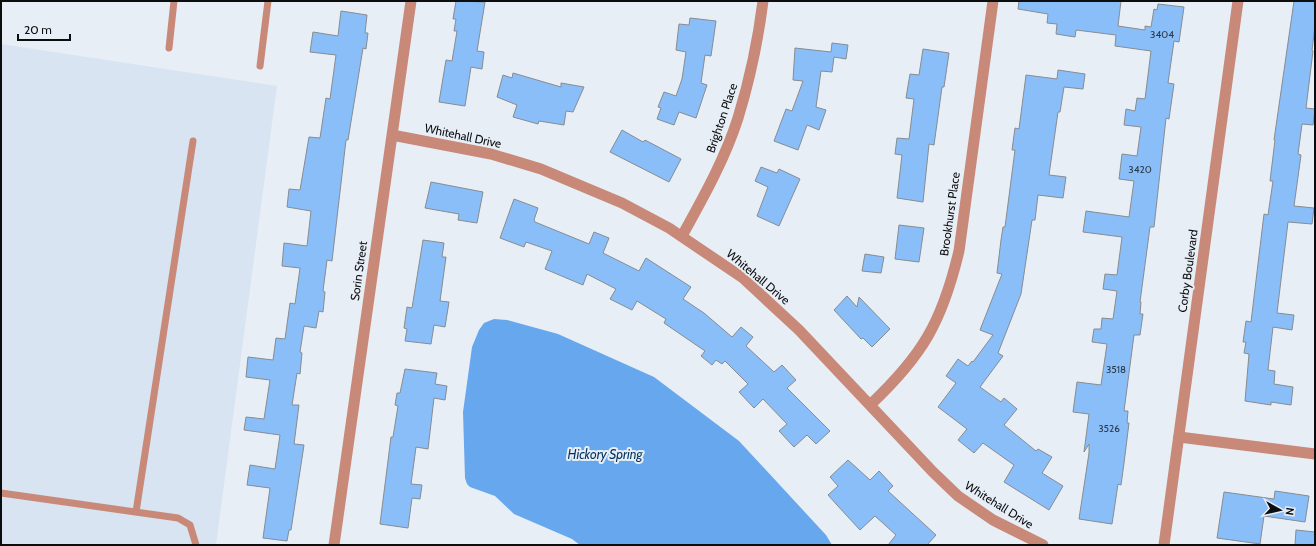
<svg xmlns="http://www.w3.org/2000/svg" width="1316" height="546" font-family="Cabin,sans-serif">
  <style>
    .built { fill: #d8e4f1 }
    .water { fill: #66a7ee }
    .building { fill: #8abef8; stroke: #868c92 }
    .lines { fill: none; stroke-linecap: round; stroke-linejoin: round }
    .service { stroke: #c98979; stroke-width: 7 }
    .minor { stroke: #c98979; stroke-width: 11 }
    .tertiary { stroke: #c98979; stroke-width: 11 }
    .labels { text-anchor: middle; stroke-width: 4; stroke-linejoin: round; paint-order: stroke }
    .number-label { font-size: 10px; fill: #2b3949 }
    .street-label { font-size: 12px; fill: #0b0d0f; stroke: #e8eef5 }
    .water-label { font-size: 13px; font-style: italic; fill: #02335f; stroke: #e8eef5 }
  </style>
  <rect width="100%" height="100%" fill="#e8eef5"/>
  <path class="built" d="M1 44 277 86 216 545H1Z"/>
  <path class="water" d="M494 319 507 320 558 334 654 377 739 441 826 535 832 545H580L572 539 514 514 495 496 470 487 467 484 465 478 463 412 472 347 479 330 484 323Z"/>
  <path class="building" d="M456 1 485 2 477 51 484 52 482 69 471 67 465 106 439 102 446 60 452 61 457 31H454L456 19H453Z
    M1019 1H1121L1118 26 1145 30V26L1151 27 1154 9 1157 10 1158 4 1184 7 1179 42 1174 41 1168 83 1174 84 1169 119 1166 118 1154 227H1150L1140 302H1141L1140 314H1143L1140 335H1134L1124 411H1128L1127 423H1129L1124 463 1121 485 1118 484 1112 524 1079 519 1089 453V444L1084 452 1089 414 1073 412 1077 382 1101 385 1107 344 1092 342 1094 329H1101L1102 318 1113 319 1117 291 1103 289 1105 274 1117 275 1122 237 1083 232 1086 211 1129 217 1134 181 1119 179 1122 154 1137 156 1141 127 1124 125 1126 109 1135 111 1137 98 1145 99 1151 51 1115 46 1116 35 1076 30 1075 37 1056 34 1057 24 1047 23 1048 14 1018 9Z
    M1294 1H1315V26L1312 50 1313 51 1306 108 1315 109 1313 125 1302 124 1298 154 1301 155 1294 206 1314 208 1312 224 1288 222 1277 313 1294 315 1292 330 1273 327 1268 370 1275 371 1274 384 1293 387 1291 405 1271 402V405L1245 401 1249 354 1244 353 1246 342H1243L1246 321 1251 322 1264 214 1268 215 1273 181H1270L1275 140H1274Z
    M341 11 367 15 365 33H368L366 49 363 48 348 140H346L332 261 327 260 323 291 325 292 323 312 319 311 316 328 304 326 300 352 302 353 300 374 297 373 292 405H299L294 444 304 445 291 530H289L287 541 263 538 270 488 247 485 250 465 275 469 280 435 244 430 246 417 264 419 270 380 246 377 248 357 273 360 276 338 285 339 290 303 295 304 300 268 282 266 284 243 307 246 311 211 287 207 289 189 300 190 309 137 320 138 326 98 330 99 336 55 310 52 313 32 338 36Z
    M690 18 716 21 711 56 705 55 701 83 707 85 696 118 679 112 674 125 657 119 661 108 658 107 664 92 676 96 682 79 686 52 676 50 679 24 689 25Z
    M832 43 848 45 846 59 834 57 832 72 821 71 816 107 826 110 819 130 807 125 798 150 774 141 786 109 792 111 803 81 793 80 795 48 831 52Z
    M923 49 949 53 944 87H942L934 145 929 144 923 202 897 198 902 155 895 154 897 138 909 139 914 99 906 98 910 74 919 75Z
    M1058 70 1085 74 1083 89 1064 87 1060 112H1058L1049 175 1066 177 1063 198 1038 195 1035 220H1032L1021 294 998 353 1003 356 980 387 1001 402 1004 398 1017 409 1004 425 1036 451 1038 449 1052 457 1042 473 1063 486 1049 510 1004 482 1014 465 983 443 974 453 958 440 967 429 938 407 956 383 946 376 958 359 968 366 972 361 973 362 993 335 980 330 1002 274 997 273 1001 240 1003 227H1005L1015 150H1012L1015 128 1019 129 1026 75 1057 79Z
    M513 73 561 87V83L584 87 573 112 566 111 564 125 539 121 538 124 513 117 517 105 497 97 503 75 512 78Z
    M622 130 643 142 645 140 681 159 669 182 610 152Z
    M761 167 777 173 779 169 800 179 779 226 757 216 768 187 755 181Z
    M431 182 483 192 477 223 458 220 459 214 425 208Z
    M514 199 538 208 534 220 535 222 589 244 594 232 609 238 603 253 639 271 646 258 691 287 683 299 704 313 732 337 741 327 753 337 746 346 774 372 782 365 796 380 787 388 830 431 816 444 807 435 794 447 779 431 787 424 763 399 754 408 739 392 748 384 725 361 722 364 716 360 712 365 701 356 705 351 664 323 666 319 637 301 632 310 610 299 616 289 587 274 583 285 545 269 552 251 526 242 524 247 500 238Z
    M899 225 924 228 919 262 895 259Z
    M423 240 444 243 442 257H446L440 301 449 302 445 327 434 325 431 344 405 341 407 329 404 328 407 307 412 308Z
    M865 254 884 257 881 273 862 271Z
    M847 296 857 307 859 297 890 329 872 347 863 338 861 339 834 310Z
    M405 369 437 373 435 384 447 386 445 400 434 398 428 449 416 447 411 484 422 485 420 499 412 498 408 528 380 524 391 437H393L398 406 395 405 397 393H400Z
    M848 460 870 480 879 471 893 486 888 491 936 535 927 545H888L896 535 875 516 860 530 837 505 828 495 838 486 830 477Z
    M1275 491 1309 496 1305 522 1264 516 1260 544 1217 538 1224 492 1274 499Z
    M1296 530 1315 532V545H1295Z"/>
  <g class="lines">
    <path class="service" d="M169 48 174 1
      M260 66 268 1
      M1 493 178 518 190 525 196 545
      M136 512 193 141"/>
    <path class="minor" d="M392 135 491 154 541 169 622 203 669 228 743 278 799 330 933 472 958 496 993 520 1043 545
      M682 236C703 198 725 159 738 118 750 79 758 41 763 1
      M870 405C923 355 942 322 959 251L993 1
      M1179 437 1315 454
      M334 545 411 1"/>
    <path class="tertiary" d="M1164 545 1238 1"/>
  </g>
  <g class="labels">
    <g class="number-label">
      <text x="1162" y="38">3404</text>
      <text x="1140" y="173">3420</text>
      <text x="1116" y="373">3518</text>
      <text x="1109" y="432">3526</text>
    </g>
    <g class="street-label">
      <text transform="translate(722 118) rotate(-71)" y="4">Brighton Place</text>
      <text transform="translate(463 136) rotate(12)" y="4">Whitehall Drive</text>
      <text transform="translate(950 214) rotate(-82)" y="4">Brookhurst Place</text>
      <text transform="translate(359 271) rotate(-82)" y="4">Sorin Street</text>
      <text transform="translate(1188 271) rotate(-82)" y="4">Corby Boulevard</text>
      <text transform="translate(758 277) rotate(40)" y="4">Whitehall Drive</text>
      <text transform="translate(999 505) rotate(32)" y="4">Whitehall Drive</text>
    </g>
    <g class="water-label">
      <text x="605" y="459">Hickory Spring</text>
    </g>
  </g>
  <rect width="1316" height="546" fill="none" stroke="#0b0d0f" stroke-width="4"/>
  <g transform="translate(1280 510) rotate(98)" stroke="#e8eef5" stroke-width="3" paint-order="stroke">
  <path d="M0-3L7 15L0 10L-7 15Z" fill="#0b0d0f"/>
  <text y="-6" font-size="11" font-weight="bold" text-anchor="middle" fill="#0b0d0f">N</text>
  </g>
  <path d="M18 34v6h52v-6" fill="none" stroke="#0b0d0f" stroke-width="2"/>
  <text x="24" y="34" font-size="12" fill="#0b0d0f" stroke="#e8eef5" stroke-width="3" paint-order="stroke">20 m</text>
</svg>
